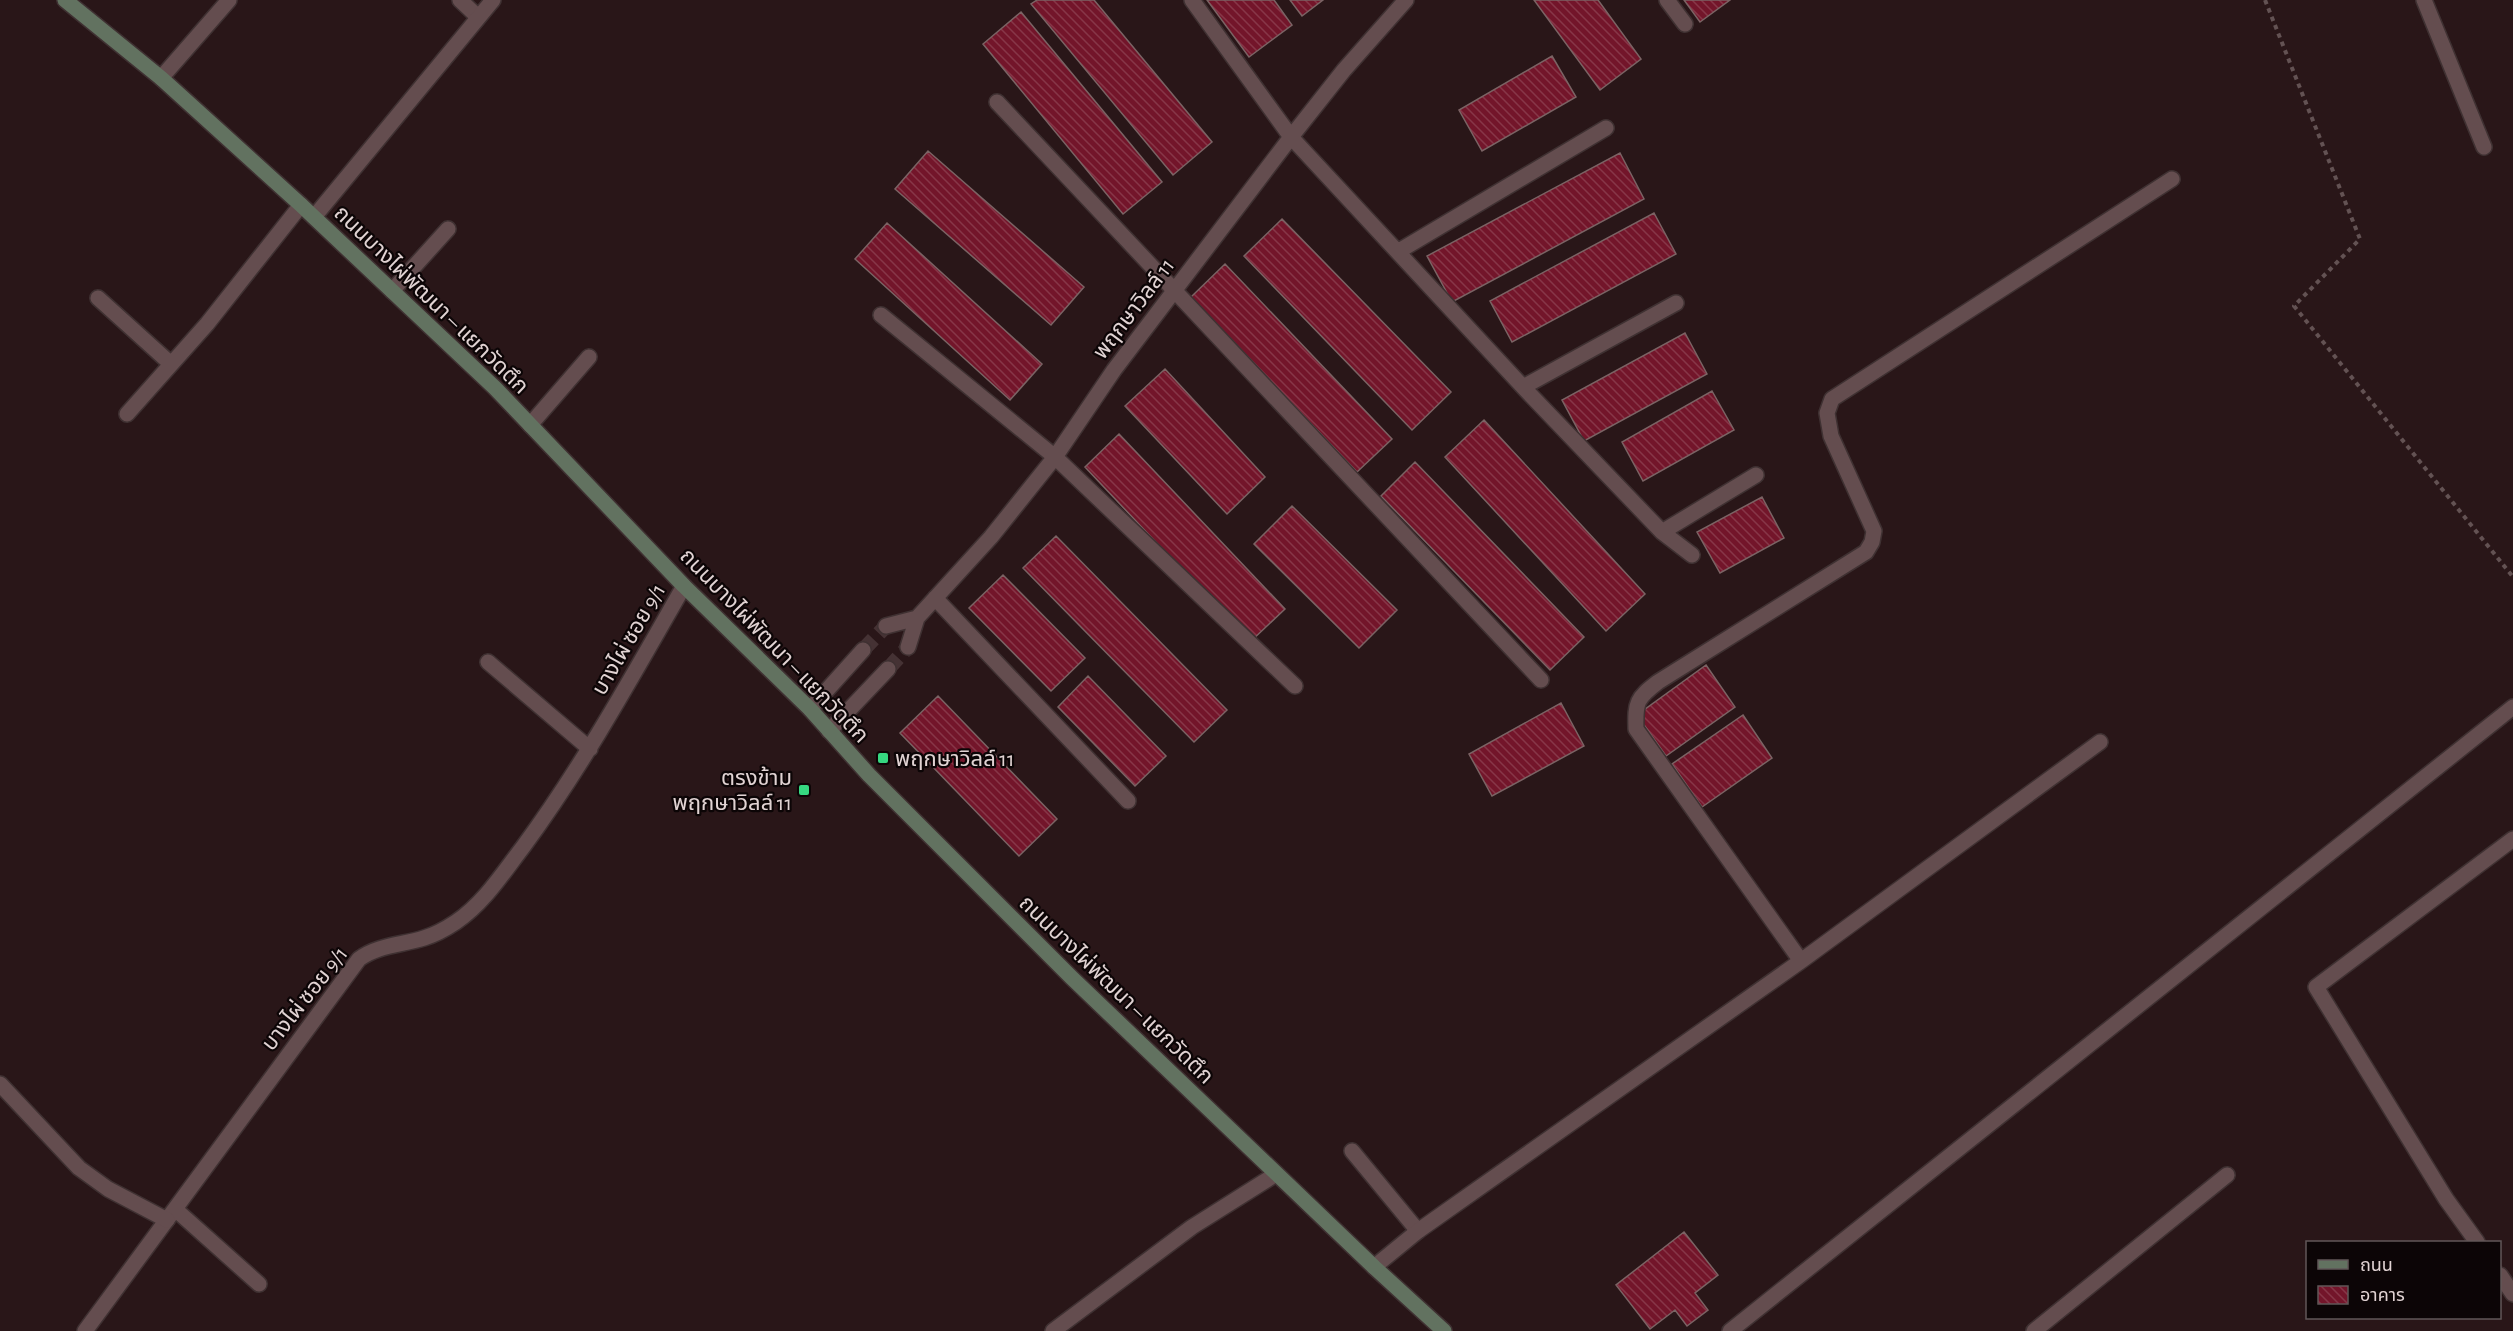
<svg xmlns="http://www.w3.org/2000/svg" width="2513" height="1331" font-family="'Alegreya Sans','Noto Sans Thai',sans-serif">
  <style>
    .building { fill: url(#building-back-hatch); stroke: #7b6364; stroke-width: 1.5 }
    .lines { fill: none; stroke-linecap: round; stroke-linejoin: round }
    .street-tunnel { stroke: #453234; stroke-width: 15; stroke-dasharray: 15 8; stroke-linecap: butt }
    .lane-casing { stroke: #3f3132; stroke-width: 18 }
    .street-casing { stroke: #3f3132; stroke-width: 18 }
    .secondary-casing { stroke: #3f3132; stroke-width: 18 }
    .path { stroke: #635253; stroke-width: 4; stroke-dasharray: 4.5 4.5; stroke-linecap: butt }
    .lane { stroke: #644d4f; stroke-width: 15 }
    .street { stroke: #644d4f; stroke-width: 15 }
    .secondary { stroke: #627260; stroke-width: 15 }
    .poi-dot { fill: #36d881; stroke: #0c0506; stroke-width: 2 }
    .labels { text-anchor: middle; stroke-width: 4.5; stroke-linejoin: round; paint-order: stroke }
    .street-label { font-size: 22px; fill: #e1d3d3; stroke: #0c0506 }
    .poi-label { font-size: 22px; fill: #e1d3d3; stroke: #0c0506; text-anchor: start }
  </style>
  <defs>
    <pattern id="building-back-hatch" width="6" height="6" patternUnits="userSpaceOnUse" patternTransform="scale(1.5)"><rect width="6" height="6" fill="#73152a"/><path d="M-1 5l2 2M0 0l6 6M5-1l2 2" fill="none" stroke="#873648"/></pattern>
  </defs>
  <rect width="100%" height="100%" fill="#291618"/>
  <path class="building" d="M1037 0H1094L1212 142 1173 175 1031 4Z
    M1207 0H1274L1292 25 1249 57Z
    M1290 0H1323L1302 16Z
    M1534 0H1598L1641 59 1600 90Z
    M1684 0H1730L1700 22Z
    M1021 12 1162 182 1123 214 983 44Z
    M1552 56 1576 97 1482 151 1459 110Z
    M928 151 1084 287 1051 325 895 189Z
    M1620 153 1644 199 1452 302 1427 256Z
    M1654 213 1676 254 1512 342 1490 301Z
    M1282 219 1451 392 1412 430 1244 256Z
    M887 223 1042 364 1010 400 855 259Z
    M1225 264 1392 439 1357 472 1191 297Z
    M1685 333 1707 374 1584 441 1562 400Z
    M1165 369 1265 477 1227 514 1125 406Z
    M1712 391 1734 430 1643 481 1622 442Z
    M1484 420 1645 594 1606 631 1445 457Z
    M1119 434 1285 609 1250 642 1085 467Z
    M1415 462 1584 637 1550 670 1381 496Z
    M1762 497 1784 538 1720 573 1697 532Z
    M1292 506 1397 610 1359 648 1254 544Z
    M1056 536 1227 710 1194 742 1023 568Z
    M1003 575 1085 658 1051 691 969 608Z
    M1706 665 1735 707 1666 756 1637 715Z
    M1088 676 1166 756 1135 786 1058 707Z
    M938 696 1057 819 1019 856 900 733Z
    M1561 703 1584 746 1492 796 1469 754Z
    M1743 715 1772 758 1702 807 1672 764Z
    M1684 1232 1718 1275 1695 1293 1708 1310 1687 1326 1675 1310 1650 1329 1616 1285Z"/>
  <g class="lines">
    <path class="street-tunnel" d="M863 650 886 626
      M888 669 908 647"/>
    <defs>
      <path id="lane" d="M460 0 478 17
        M392 291 448 229
        M530 425 589 357
        M488 662 590 749
        M1352 1151 1418 1231
        M175 1209 259 1284
        M85 1331 359 959C378 945 402 945 424 938 434 935 447 928 456 922 484 903 503 873 523 847 584 764 633 675 684 586"/>
      <path id="street" d="M1192 0 1291 137 1523 387 1662 532 1756 475
        M1667 0 1685 24
        M2424 0 2484 147
        M161 78 229 0
        M997 102 1541 680
        M314 217 493 0
        M1399 251 1606 128
        M98 298 171 364
        M881 315 1055 457 1295 686
        M1523 387 1676 303
        M127 414 207 324 301 205
        M1662 532 1692 555
        M935 598 1128 801
        M886 626 917 618 991 537 1055 457 1114 370 1291 137 1344 70 1406 0
        M908 647 917 618
        M810 709 863 650
        M829 731 888 669
        M1801 961 1636 729C1635 702 1637 698 1658 682L1866 552 1872 542 1874 531 1831 436 1827 413 1832 399 2172 179
        M0 1084 79 1168 108 1189 167 1220
        M2477 1242 2446 1199 2316 987 2513 839
        M1374 1267 1418 1231 1801 961 2100 742
        M2500 1275 2513 1294
        M1053 1331 1192 1227 1276 1174
        M1730 1331 2513 707
        M2034 1331 2227 1175"/>
      <path id="secondary" d="M65 0 161 78 301 205 495 388 684 586 810 709 869 775 1072 978 1374 1267 1444 1331"/>
    </defs>
    <use href="#lane" class="lane-casing"/>
    <use href="#street" class="street-casing"/>
    <use href="#secondary" class="secondary-casing"/>
    <path class="path" d="M2265 0 2360 239 2294 306 2513 577"/>
    <use href="#lane" class="lane"/>
    <use href="#street" class="street"/>
    <use href="#secondary" class="secondary"/>
  </g>
  <g class="poi-dot">
    <rect x="877" y="752" width="12" height="12" rx="3"/>
    <rect x="798" y="784" width="12" height="12" rx="3"/>
  </g>
  <g class="labels">
    <g class="street-label">
      <text transform="translate(432 299) rotate(44)" y="8">ถนนบางไผ่พัฒนา – แยกวัดตึก</text>
      <text transform="translate(1133 308) rotate(-53)" y="8">พฤกษาวิลล์ 11</text>
      <text transform="translate(628 639) rotate(-60)" y="8">บางไผ่ ซอย 9/1</text>
      <text transform="translate(775 645) rotate(46)" y="8">ถนนบางไผ่พัฒนา – แยกวัดตึก</text>
      <text transform="translate(1117 989) rotate(44)" y="8">ถนนบางไผ่พัฒนา – แยกวัดตึก</text>
      <text transform="translate(304 998) rotate(-52)" y="8">บางไผ่ ซอย 9/1</text>
    </g>
    <g class="poi-label">
      <text x="895" y="766">พฤกษาวิลล์ 11</text>
      <text x="792" y="785" text-anchor="end">ตรงข้าม<tspan x="792" dy="25">พฤกษาวิลล์ 11</tspan></text>
    </g>
  </g>
  <rect x="2306" y="1241" width="195" height="78" fill="#0c0506" stroke="#615758" stroke-width="1.5"/>
  <rect x="2318" y="1260" width="30" height="9" fill="#627260" stroke="#615758" stroke-width="1.5"/>
  <text x="2360" y="1271" font-size="18" fill="#e1d3d3">ถนน</text>
  <rect x="2318" y="1286" width="30" height="18" fill="url(#building-back-hatch)" stroke="#615758" stroke-width="1.5"/>
  <text x="2360" y="1301" font-size="18" fill="#e1d3d3">อาคาร</text>
</svg>
